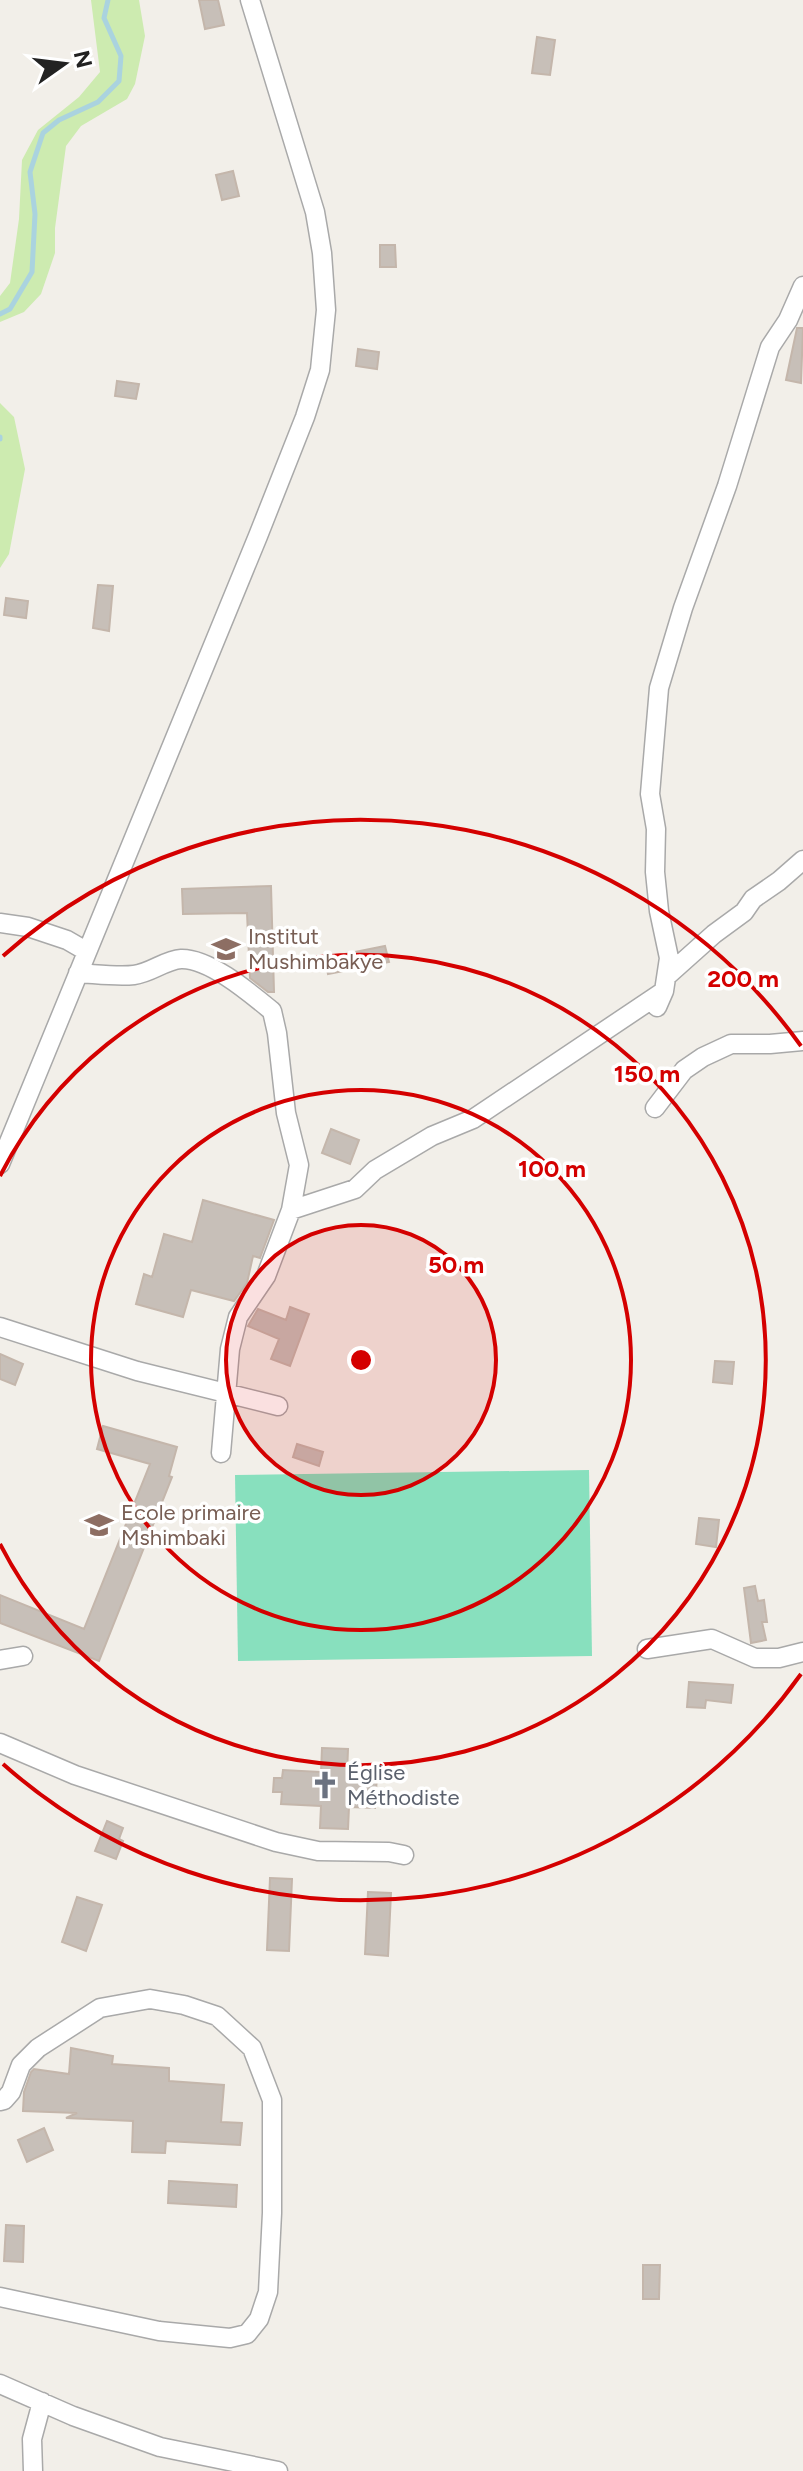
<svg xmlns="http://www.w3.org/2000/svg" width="803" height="2471" font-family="Figtree,sans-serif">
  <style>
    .grass { fill: #cdebb0 }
    .pitch { fill: #88e0be }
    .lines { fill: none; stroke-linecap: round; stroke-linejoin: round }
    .stream { stroke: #aad3df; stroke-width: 5 }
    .building { fill: #c7bfb8; stroke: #c4b6ab; stroke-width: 2 }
    .minor-casing { stroke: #a9a9a9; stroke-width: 21 }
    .minor { stroke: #fff; stroke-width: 18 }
    .ring { fill: none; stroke: #d40000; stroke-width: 4 }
    .labels { text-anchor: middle; stroke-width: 7; stroke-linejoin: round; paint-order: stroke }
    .education-label { font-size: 22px; fill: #785e54; stroke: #fff; text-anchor: start }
    .worship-label { font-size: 22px; fill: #5b616d; stroke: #fff; text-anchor: start }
    .centre { fill: #d40000; stroke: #fff; stroke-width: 4 }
    .ring-label { font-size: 24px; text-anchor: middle; font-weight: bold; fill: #d40000; stroke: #fff; stroke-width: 7; stroke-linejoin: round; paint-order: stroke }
  </style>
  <rect width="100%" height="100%" fill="#f2efe9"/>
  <path class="grass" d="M91 0H139L145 36 135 84 127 99 81 126 66 146 55 228V253L41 294 24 312 0 322V296L10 283 19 219 22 160 38 130 79 97 100 72Z
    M0 403 14 417 25 469 9 554 0 568Z"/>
  <path class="pitch" d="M589 1470 592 1656 238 1661 235 1475Z"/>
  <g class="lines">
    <path class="stream" d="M0 314 10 309 32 272 35 214 30 172 43 133 59 120 98 102 119 81 121 56 104 18 108 0
      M0 437V439"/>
  </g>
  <path class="building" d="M199 0H218L224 25 205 29Z
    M537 37 555 40 550 75 532 73Z
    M233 171 239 196 222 200 216 175Z
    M380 245H395L396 267H380Z
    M797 328H803L801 383 786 380Z
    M358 349 379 352 377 369 356 366Z
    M117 381 139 384 136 399 115 396Z
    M98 585 113 586 109 631 93 628Z
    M6 598 28 601 26 618 4 615Z
    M271 886 274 992H268L250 978 247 913 183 914 182 889Z
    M385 946 389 962 328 974 325 958Z
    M331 1129 359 1140 350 1164 322 1153Z
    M203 1200 274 1220 260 1258 253 1256 247 1283 234 1301 191 1290 183 1317 136 1304 144 1274 152 1277 164 1234 192 1242Z
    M290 1307 309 1314 290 1366 271 1359 279 1339 248 1326 258 1309 286 1320Z
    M0 1354 23 1364 15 1385 0 1379Z
    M715 1361 734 1362 732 1384 713 1382Z
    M103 1426 177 1447 169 1476 172 1477 99 1661 0 1623V1595L84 1629 150 1464 97 1449Z
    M297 1444 323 1452 319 1466 293 1457Z
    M699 1518 719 1520 716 1547 696 1544Z
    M755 1586 758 1601 764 1600 767 1622H762L766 1640 751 1643 744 1588Z
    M689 1682 733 1685 731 1703 706 1700 705 1708 687 1707Z
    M322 1748 348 1749 347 1774 377 1775 375 1808 349 1807 348 1829 320 1828 321 1806 281 1804 282 1792H273L274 1778H282L283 1770 321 1772Z
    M107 1821 123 1828 119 1839 123 1841 116 1859 95 1851Z
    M270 1878 292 1879 289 1951 267 1950Z
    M368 1892 391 1893 388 1956 365 1954Z
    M77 1897 102 1905 86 1951 62 1942Z
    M71 2048 113 2056 112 2064 169 2068V2081L224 2085 221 2122 242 2123 240 2145 166 2141 165 2153 132 2152 133 2121 66 2118 77 2113 23 2111 24 2092 31 2072 34 2069 69 2074Z
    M44 2128 53 2150 27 2162 18 2140Z
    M169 2181 237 2185 236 2207 168 2203Z
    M6 2225 24 2226 23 2262 4 2261Z
    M643 2265H660L659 2299H643Z"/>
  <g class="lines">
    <defs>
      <path id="minor" d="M0 923 28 927 67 940 86 951
        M78 973C96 974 117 977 134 975 151 973 165 960 181 959 209 958 250 993 272 1011L277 1033 286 1113 299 1165 291 1210 266 1276 238 1317 230 1349 221 1453
        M667 976 714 934 744 912 753 899 779 881 803 860
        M657 1007 664 991 669 958 659 911 655 872 656 829 650 794 659 688 683 608 727 486 770 347 788 320 803 286
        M655 1108 684 1070 703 1057 731 1044H770L803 1041
        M0 1164 258 536 305 417 320 370 326 310 322 253 315 212 250 0
        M291 1210 355 1189 375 1170 432 1136 473 1119 664 991
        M0 1327 137 1371 278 1406
        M647 1649 712 1639 755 1658H779L803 1652
        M0 1660 23 1656
        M0 1743 75 1775 276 1842 318 1851 389 1852 404 1855
        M0 2101 4 2100 11 2092 21 2065 38 2048 100 2008 150 1999 184 2005 217 2016 252 2048 272 2100V2213L268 2292 259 2319 247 2334 230 2338 159 2331 0 2297
        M0 2384 73 2416 160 2447 278 2471
        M33 2471 32 2439 42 2402"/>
    </defs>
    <use href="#minor" class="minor-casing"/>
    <use href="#minor" class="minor"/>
  </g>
  <circle cx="361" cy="1360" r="135" fill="#d40000" fill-opacity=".12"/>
  <g class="ring">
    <circle cx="361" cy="1360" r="135"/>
    <circle cx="361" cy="1360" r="270"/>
    <path d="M0 1176A405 405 0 1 1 0 1544"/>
    <path d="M801 1674A540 540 0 0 1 3 1764M3 956A540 540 0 0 1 801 1046"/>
  </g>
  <defs>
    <symbol id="school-bare" viewBox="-9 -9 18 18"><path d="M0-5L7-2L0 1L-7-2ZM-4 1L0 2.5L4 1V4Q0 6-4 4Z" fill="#8d6e63" stroke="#fff" stroke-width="2.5" paint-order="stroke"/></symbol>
    <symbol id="church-bare" viewBox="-9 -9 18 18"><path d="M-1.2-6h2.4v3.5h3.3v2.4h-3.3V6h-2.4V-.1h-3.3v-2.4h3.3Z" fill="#6b7280" stroke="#fff" stroke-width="2.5" paint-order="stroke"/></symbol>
  </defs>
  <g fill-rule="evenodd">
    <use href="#school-bare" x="206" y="929" width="40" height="40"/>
    <use href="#school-bare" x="79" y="1505" width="40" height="40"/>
    <use href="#church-bare" x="305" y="1765" width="40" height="40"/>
  </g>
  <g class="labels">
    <g class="education-label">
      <text x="248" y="944">Institut<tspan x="248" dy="25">Mushimbakye</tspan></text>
      <text x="121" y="1520">Ecole primaire<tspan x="121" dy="25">Mshimbaki</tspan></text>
    </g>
    <g class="worship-label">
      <text x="347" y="1780">Église<tspan x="347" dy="25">Méthodiste</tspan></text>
    </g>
  </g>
  <circle cx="361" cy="1360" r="12" class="centre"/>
  <g class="ring-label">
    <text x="743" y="987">200 m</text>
    <text x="647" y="1082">150 m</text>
    <text x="552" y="1177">100 m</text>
    <text x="456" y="1273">50 m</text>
  </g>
  <g transform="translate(64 64) rotate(76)" stroke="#ffffff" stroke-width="6" paint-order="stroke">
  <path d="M0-6L14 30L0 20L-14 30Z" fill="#222222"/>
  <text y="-12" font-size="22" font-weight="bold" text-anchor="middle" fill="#222222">N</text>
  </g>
</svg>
